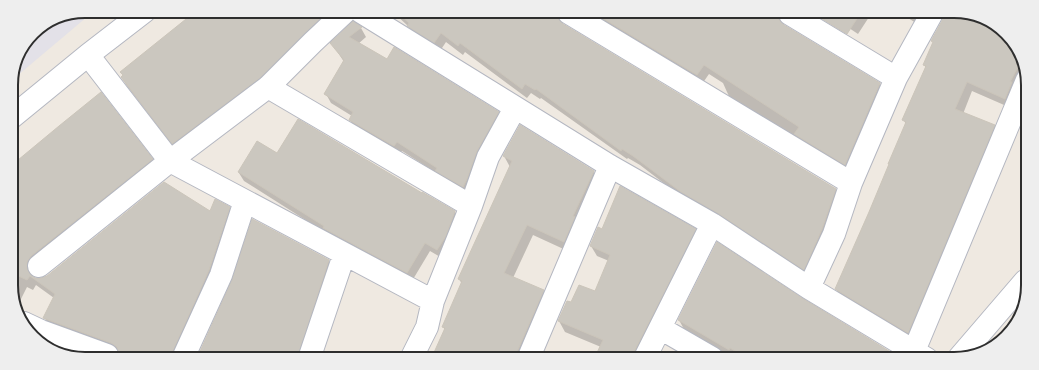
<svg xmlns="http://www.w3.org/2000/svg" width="1039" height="370" font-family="Helvetica,sans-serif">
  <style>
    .industrial { fill: #e3e1e8 }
    .shadow { fill: #0003 }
    .building { fill: #cbc7bf; stroke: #cbc5ba }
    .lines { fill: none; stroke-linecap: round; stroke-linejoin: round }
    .minor-casing { stroke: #b4b7c1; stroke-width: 24 }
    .minor { stroke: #fff; stroke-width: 22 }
    .rim { fill: none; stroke: #2e2e2e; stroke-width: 2 }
  </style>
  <rect width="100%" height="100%" fill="#efe9e1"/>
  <path class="industrial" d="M85 11H94L11 81 19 52 36 29Z"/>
  <path class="shadow" d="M203 12H342L178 152 127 86 122 77 123 76 121 72Z
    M393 12 567 13 563 17 562 24 835 189 841 199 809 278 687 201 640 165 628 158 627 159 541 98 540 99 531 93 527 98 465 52 463 55 446 42 440 51 414 35 409 27Z
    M584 13 780 14 779 16 783 26 879 84 885 93 851 174 732 102 727 92 723 83 709 74 702 84Z
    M828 14H871L858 34Z
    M903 15H929L921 26Z
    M944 15H978L1010 36 1026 72 1011 108 972 91 963 114 994 126 999 135 913 342 841 298 836 289 890 165 889 164 906 125 904 120 926 68 924 65 943 21Z
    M361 28 366 37 358 44 387 60 498 113 503 122 468 195 442 180 438 174 402 151 399 155 355 129 350 120 352 116 331 103 326 94 344 62 332 43Z
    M44 141 152 159 158 170 33 272 32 277 34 279H41L210 213 229 208 235 218 181 356 120 355 118 353 50 328 45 318 54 298 36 285 33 290 27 287 17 307 16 306 12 299V167Z
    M258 142 277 155 422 194 423 193 455 212 460 221 442 258 430 251 412 281 326 233 244 181 239 173Z
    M504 156 593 171 599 182 570 252 533 235 513 278 543 291 549 302 526 357H433L445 330 443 327 462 284 459 279 510 167Z
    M602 230H695L701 240 642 358 597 357 601 347 565 332 559 321 572 304 595 292 609 261 597 256 591 246Z
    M328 261 334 271 306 356H199Z
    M802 299 900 359 732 358 685 331 679 320Z"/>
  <path class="building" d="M196 11 327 12 260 78 172 144 121 77 123 75 120 72Z
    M397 12 557 13 558 19 563 24 836 189 822 229 804 270 719 214 681 192 633 156 622 149 621 151 536 89 535 90 525 84 522 89 460 43 458 46 441 33 434 43 407 26 409 23Z
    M594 13 778 14 779 20 784 25 880 83 845 165 794 134 799 127 704 65 697 75Z
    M814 14H860L847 34Z
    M943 15H978L1010 36 1021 61 1010 82H1012L1005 99 967 82 955 109 995 125 908 333 835 289 869 212 889 164H888L906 122 902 120 926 66 923 65 933 42 931 41 942 21Z
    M353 21 362 27 349 37 387 59 394 47 499 112 477 151 467 179 463 187 435 171 437 168 397 142 394 146 349 120 353 112 324 94 344 60 330 43Z
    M101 92 153 159 31 256 27 262V268L30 274 35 278H41L47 276 164 182 210 211 215 199 230 207 209 270 173 351 172 356 119 355 117 347 111 343 43 318 55 294 30 276 27 280 12 273V165L59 126Z
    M298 119 422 193V192L455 211 446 236 437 250 425 243 407 273 323 228 324 226 238 172 257 141 277 153Z
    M520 125 594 171 573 216 575 217 564 242 527 225 504 273 544 290 517 352V357H432L445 328 442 327 462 281 458 279 512 161 503 156Z
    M620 186 696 229 634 352 633 358 595 357 603 340 558 321 567 301 571 302 579 285 595 291 610 255 590 246 598 227 602 229Z
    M252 219 329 260 298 356H198L232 280Z
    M717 242 802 298 902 359 746 358 730 348 729 350 678 320Z"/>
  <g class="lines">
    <defs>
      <path id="minor" d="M361 12 610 166 712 224 809 288 927 359
        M569 13 851 183
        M790 14 896 78
        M88 55 170 161 433 301
        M268 87 471 206
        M11 118 88 55 145 11
        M39 266 170 161 268 87 313 42 345 12
        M809 288 834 234 851 183 896 78 931 15
        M24 323 41 331 107 355
        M660 328 712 358
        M914 351 1027 80
        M184 356 221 275 245 201
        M310 356 344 255
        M412 357 427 327 433 301 471 206 488 157 515 108
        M529 357 610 166
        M645 358 712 224
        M958 359 1025 281"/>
    </defs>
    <use href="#minor" class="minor-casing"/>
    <use href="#minor" class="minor"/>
  </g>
  <path d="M0 0H1039V370H0ZM85 18H954A67 67 0 0 1 1021 85V285A67 67 0 0 1 954 352H85A67 67 0 0 1 18 285V85A67 67 0 0 1 85 18Z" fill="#eee" fill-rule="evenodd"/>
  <path class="rim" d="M85 18H954A67 67 0 0 1 1021 85V285A67 67 0 0 1 954 352H85A67 67 0 0 1 18 285V85A67 67 0 0 1 85 18Z"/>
</svg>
